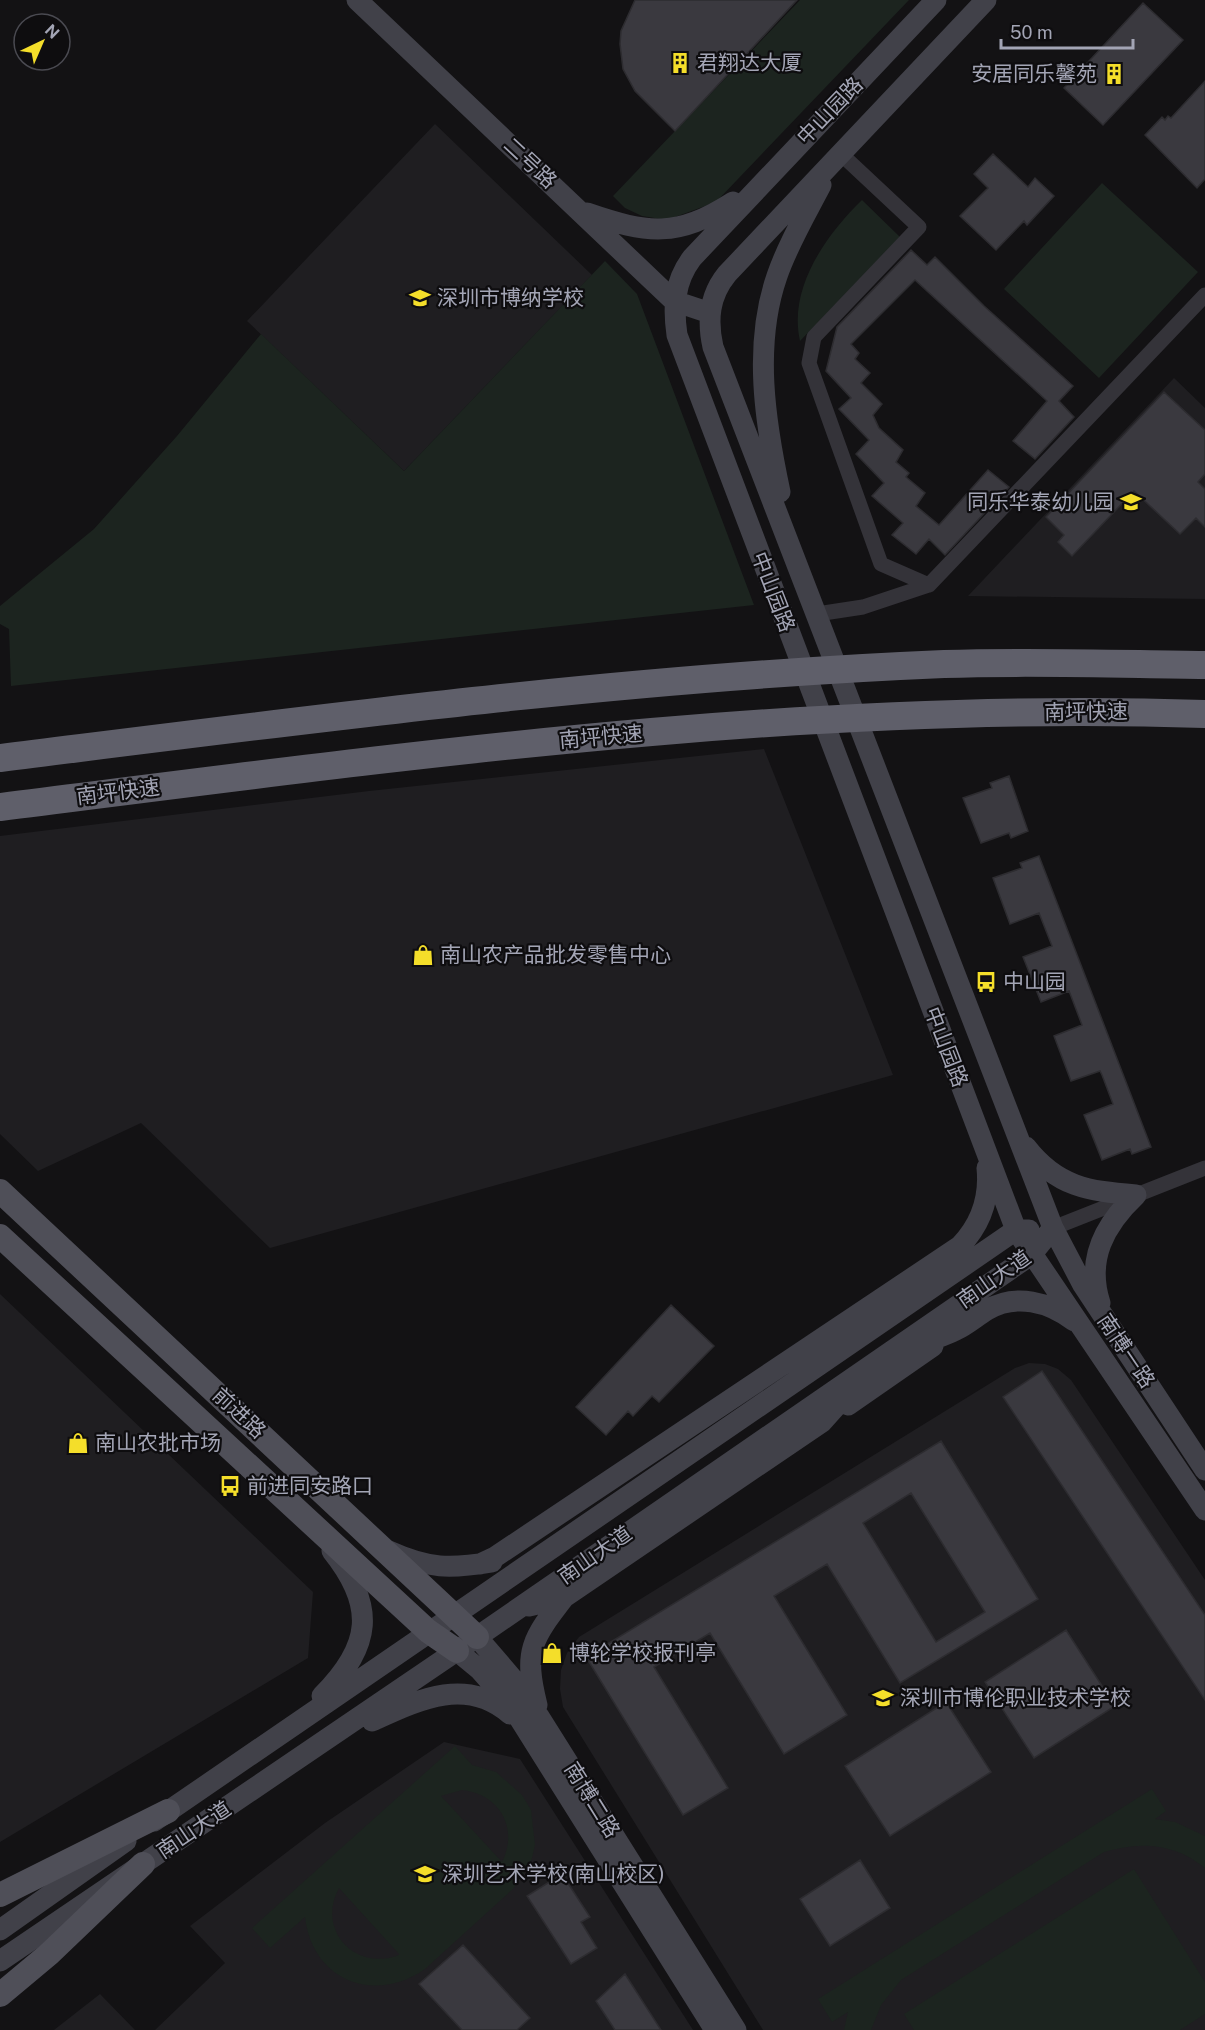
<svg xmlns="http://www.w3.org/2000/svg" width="1205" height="2030" font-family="'Public Sans','Noto Sans SC',sans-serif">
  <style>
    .built { fill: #1f1e21 }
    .green { fill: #1c241f; fill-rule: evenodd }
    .building { fill: #3a393f; stroke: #2d2c30; stroke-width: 1.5; fill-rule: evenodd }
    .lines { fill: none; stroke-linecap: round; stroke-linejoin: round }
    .street { stroke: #343339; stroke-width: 15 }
    .secondary { stroke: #414149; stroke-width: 21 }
    .primary { stroke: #4f4f58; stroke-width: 24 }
    .highway-bridge { stroke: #5f5f6a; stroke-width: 28 }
    .labels { text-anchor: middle; stroke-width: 4.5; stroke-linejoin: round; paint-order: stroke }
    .poi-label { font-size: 21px; fill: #a3a5b5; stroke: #0e0d0f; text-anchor: start }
    .street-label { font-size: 21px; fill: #a3a5b5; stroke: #0e0d0f }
  </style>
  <rect width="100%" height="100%" fill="#131214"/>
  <path class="built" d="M435 124 592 275 404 471 247 321Z
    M1174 378 1205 408V599L968 596Z
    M764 749 893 1075 270 1248 141 1123 38 1171 0 1134V836L369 791Z
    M0 1294 313 1592 308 1658 0 1842Z
    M1029 1363 1045 1364 1058 1369 1071 1380 1205 1580V2030H763L563 1707 560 1689 561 1670 567 1653 579 1637 1015 1368Z
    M444 1742 520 1759 693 2030H155L225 1963 190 1926 325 1823Z
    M100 1994 135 2030H54Z"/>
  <path class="green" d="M800 0H909L716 202 667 220 642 216 625 208 613 196Z
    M1102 183 1198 272 1099 378 1004 289Z
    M862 200 900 237 800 341C788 288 826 235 862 200Z
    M605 261 637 294 754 605 11 686 9 629 0 624V606L94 529 177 436 261 334 404 471Z
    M455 1746 472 1765 496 1772 522 1795 531 1810 535 1845 531 1862 513 1889 425 1969C374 2005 312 1980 305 1917L270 1948 252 1928ZM462 1790C500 1794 519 1829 502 1862L441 1796ZM339 1888 399 1954V1955C355 1972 316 1930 339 1888Z
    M1152 1789 1166 1811 1155 1819 1175 1822 1205 1836V1868C1175 1843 1140 1841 1104 1852L901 1980 881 2005 871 2030H844L848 2012 832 2022 818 1999Z
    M1134 1869 1205 1982V2014L1180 2030H914L904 2014Z"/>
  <path class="building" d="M635 0H797L675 131 635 91 623 69 620 44 621 31Z
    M1143 3 1183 40 1103 125 1064 88Z
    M1205 81V179L1197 188 1145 135 1162 117 1165 120 1168 116 1171 118Z
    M993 154 1028 187 1035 178 1054 196 1027 225 1024 221 996 250 960 216 988 188 974 174Z
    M911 250 927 265 935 257 984 306 1073 386 1059 401 1074 417 1035 459 1013 441 1047 401 915 280 851 344 859 353 855 359 870 373 861 383 882 404 873 415 879 428 903 450 896 462 909 473 906 477 925 493 916 506 939 525 988 470 1009 487 945 555 929 539 916 554 892 535 903 523 872 496 884 483 856 454 869 440 839 409 851 398 826 371 837 327Z
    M1164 392 1205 430V474L1198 482 1205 489V527L1196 518 1180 534 1134 491 1072 556 1058 542 1064 535 1046 517Z
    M1009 776 1028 831 1011 838 1009 833 981 843 963 798 992 788 990 783Z
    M1039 856 1151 1147 1132 1154 1130 1149 1102 1160 1084 1115 1113 1104 1102 1075 1100 1071 1071 1081 1054 1036 1082 1025 1071 996 1069 991 1041 1002 1023 957 1052 946 1039 913 1010 924 993 878 1022 868 1020 863Z
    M671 1305 714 1346 659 1402 652 1396 633 1416 628 1411 606 1435 576 1407Z
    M1042 1371 1205 1615V1700L1003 1397Z
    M941 1441 1038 1599 900 1683 827 1564 774 1596 847 1715 784 1754 710 1633 654 1667 728 1788 683 1815 586 1657ZM911 1493 985 1612 936 1642 863 1523Z
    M1066 1630 1115 1706 1034 1758 985 1682Z
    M946 1702 991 1772 890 1836 845 1766Z
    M860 1860 890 1908 830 1946 800 1899Z
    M562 1874 590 1917 581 1922 597 1948 571 1964 527 1896Z
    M463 1945 530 2018 517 2030H462L419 1984Z
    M625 1974 661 2030H615L596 2001Z"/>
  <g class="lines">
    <path class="street" d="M841 154 919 227 814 337 809 363 881 564 929 585
      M817 614 863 607 929 585 1205 295
      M1053 1228 1205 1168"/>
    <path class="secondary" d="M357 0 674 301 710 313
      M936 0 692 258C674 282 673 307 677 335L1016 1230 1205 1510
      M986 0 727 274C709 296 707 320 713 347L1053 1228 1083 1285 1205 1470
      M587 213C648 234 677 238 733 202
      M780 492C765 422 753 345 777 276 788 244 806 214 821 185
      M1026 1147C1057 1187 1088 1191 1136 1195
      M1100 1303C1086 1260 1104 1225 1136 1195
      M908 1347C923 1342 941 1338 956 1330 967 1325 977 1316 987 1310 1016 1293 1049 1302 1074 1321
      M848 1405 933 1346
      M389 1551C429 1569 450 1569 492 1562
      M480 1564 495 1557 960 1246C981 1224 990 1198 987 1168
      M529 1606 563 1598 822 1422 857 1383
      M477 1637 513 1679 540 1718 736 2030
      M457 1651 480 1670 511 1705 715 2030
      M322 1696C372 1646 376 1606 332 1551
      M537 1705C523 1650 532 1639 566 1595
      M372 1721C418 1700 466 1676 510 1714
      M154 1821 1016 1230H1029
      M0 1930 126 1841
      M0 1961 477 1637 1031 1255 1053 1228"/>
    <path class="primary" d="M0 1191 477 1637
      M0 1236 428 1631 457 1651
      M0 1895 168 1811
      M0 1995 49 1954 143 1864"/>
    <path class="highway-bridge" d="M0 758C313 719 628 677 944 664 1030 661 1118 664 1205 665
      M0 807C399 757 802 700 1205 714"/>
  </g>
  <defs>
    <symbol id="building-bare" viewBox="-9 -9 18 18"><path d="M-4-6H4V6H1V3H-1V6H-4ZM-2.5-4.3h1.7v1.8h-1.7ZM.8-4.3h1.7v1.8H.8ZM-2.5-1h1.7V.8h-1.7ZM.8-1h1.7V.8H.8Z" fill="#f4de2a" stroke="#0e0d0f" stroke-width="2.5" paint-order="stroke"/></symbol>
    <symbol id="school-bare" viewBox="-9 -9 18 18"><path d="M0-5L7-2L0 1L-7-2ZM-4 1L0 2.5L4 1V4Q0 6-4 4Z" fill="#f4de2a" stroke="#0e0d0f" stroke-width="2.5" paint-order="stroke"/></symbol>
    <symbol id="shop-bare" viewBox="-9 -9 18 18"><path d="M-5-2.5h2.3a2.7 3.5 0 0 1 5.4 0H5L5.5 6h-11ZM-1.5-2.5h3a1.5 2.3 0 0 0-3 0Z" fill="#f4de2a" stroke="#0e0d0f" stroke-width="2.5" paint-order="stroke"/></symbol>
    <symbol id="bus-bare" viewBox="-9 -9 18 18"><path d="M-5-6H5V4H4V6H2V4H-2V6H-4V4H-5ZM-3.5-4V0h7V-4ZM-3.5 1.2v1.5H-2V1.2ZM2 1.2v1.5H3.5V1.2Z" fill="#f4de2a" stroke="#0e0d0f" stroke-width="2.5" paint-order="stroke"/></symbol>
  </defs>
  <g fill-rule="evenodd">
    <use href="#building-bare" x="665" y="48" width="30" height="30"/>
    <use href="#building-bare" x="1099" y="59" width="30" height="30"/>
    <use href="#school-bare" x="405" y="283" width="30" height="30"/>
    <use href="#school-bare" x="1116" y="487" width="30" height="30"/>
    <use href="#shop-bare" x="408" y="940" width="30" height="30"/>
    <use href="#bus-bare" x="971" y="967" width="30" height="30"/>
    <use href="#shop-bare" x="63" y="1428" width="30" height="30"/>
    <use href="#bus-bare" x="215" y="1471" width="30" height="30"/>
    <use href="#shop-bare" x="537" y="1638" width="30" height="30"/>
    <use href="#school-bare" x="868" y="1683" width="30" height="30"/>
    <use href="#school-bare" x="410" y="1859" width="30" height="30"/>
  </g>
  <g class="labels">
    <g class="poi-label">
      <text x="697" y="70">君翔达大厦</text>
      <text x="1097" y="81" text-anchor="end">安居同乐馨苑</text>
      <text x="437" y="305">深圳市博纳学校</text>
      <text x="1114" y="509" text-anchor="end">同乐华泰幼儿园</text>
      <text x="440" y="962">南山农产品批发零售中心</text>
      <text x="1003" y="989">中山园</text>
      <text x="95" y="1450">南山农批市场</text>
      <text x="247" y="1493">前进同安路口</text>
      <text x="569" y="1660">博轮学校报刊亭</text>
      <text x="900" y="1705">深圳市博伦职业技术学校</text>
      <text x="442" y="1881">深圳艺术学校(南山校区)</text>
    </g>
    <g class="street-label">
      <text transform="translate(830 111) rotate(-46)" y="7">中山园路</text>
      <text transform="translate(530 163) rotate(43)" y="7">二号路</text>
      <text transform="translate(773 592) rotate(69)" y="7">中山园路</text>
      <text transform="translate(1086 712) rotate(-1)" y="7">南坪快速</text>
      <text transform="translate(601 737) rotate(-5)" y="7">南坪快速</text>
      <text transform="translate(118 792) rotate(-7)" y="7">南坪快速</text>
      <text transform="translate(946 1047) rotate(69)" y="7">中山园路</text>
      <text transform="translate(994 1279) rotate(-35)" y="7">南山大道</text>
      <text transform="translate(1126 1351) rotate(56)" y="7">南博一路</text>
      <text transform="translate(239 1413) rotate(43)" y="7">前进路</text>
      <text transform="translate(595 1555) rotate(-35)" y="7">南山大道</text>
      <text transform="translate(592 1800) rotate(58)" y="7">南博二路</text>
      <text transform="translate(194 1830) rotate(-34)" y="7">南山大道</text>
    </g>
  </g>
  <g transform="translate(42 42) rotate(44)"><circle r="28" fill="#0e0d0f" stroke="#4a4a51" stroke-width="1.5"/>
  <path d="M0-4.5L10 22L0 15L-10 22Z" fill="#f4de2a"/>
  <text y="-9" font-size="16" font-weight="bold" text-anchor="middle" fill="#a3a5b5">N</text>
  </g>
  <path d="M1001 39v9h132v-9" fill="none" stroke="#a3a5b5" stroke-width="3"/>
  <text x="1010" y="39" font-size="18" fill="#a3a5b5" stroke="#0e0d0f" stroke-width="4.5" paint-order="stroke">50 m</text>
</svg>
